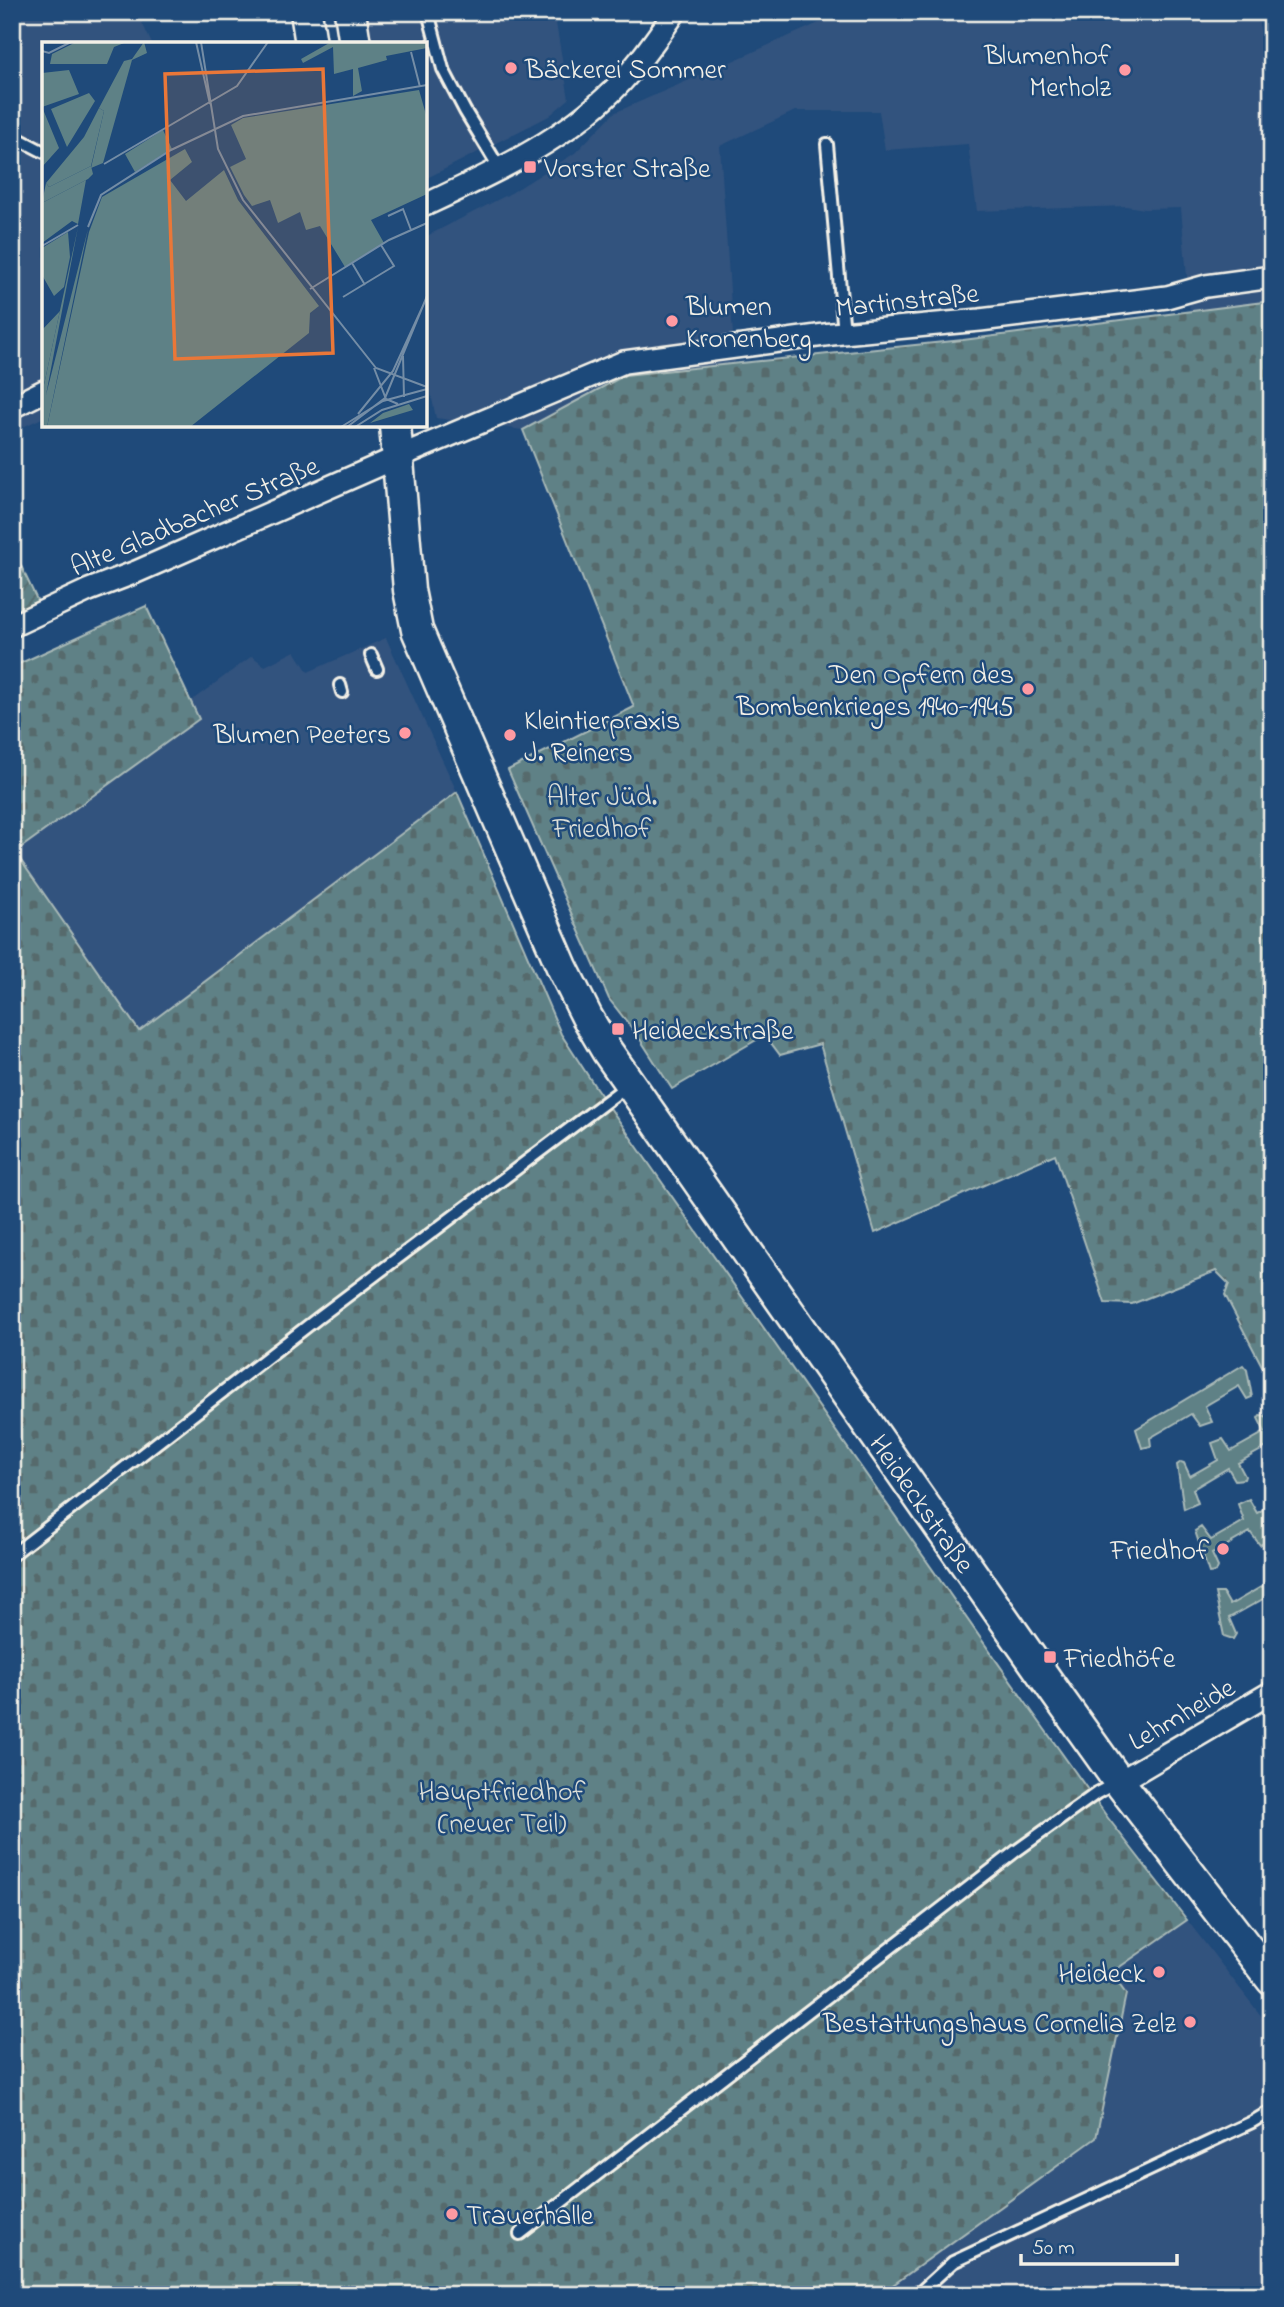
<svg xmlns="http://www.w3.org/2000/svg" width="1284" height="2307" font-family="'Indie Flower',sans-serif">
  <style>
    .built { fill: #33537e }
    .grass { fill: #5e8186; stroke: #a9b9b7; stroke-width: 2 }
    .cemetery { fill: url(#cemetery-stones); stroke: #a9b9b7; stroke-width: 2 }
    .garden { fill: url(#garden-furrows); stroke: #a9b9b7; stroke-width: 2 }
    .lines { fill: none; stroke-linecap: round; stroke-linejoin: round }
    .lane-casing { stroke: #f4f1e8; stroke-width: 16 }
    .street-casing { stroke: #f4f1e8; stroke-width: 26 }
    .secondary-casing { stroke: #f4f1e8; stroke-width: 35 }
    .lane { stroke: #1f4a7a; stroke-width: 10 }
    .street { stroke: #1f4a7a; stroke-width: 21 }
    .secondary { stroke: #1f4a7a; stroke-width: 30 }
    .poi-dot { fill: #ff9aa2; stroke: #1f4a7a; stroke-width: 2.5 }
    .labels { text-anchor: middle; stroke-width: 5; stroke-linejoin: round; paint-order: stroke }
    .poi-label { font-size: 28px; fill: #f4f1e8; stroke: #1f4a7a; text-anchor: start }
    .street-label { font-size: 28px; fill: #f4f1e8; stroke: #1f4a7a }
    .park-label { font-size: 28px; fill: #dee0d9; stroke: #1f4a7a }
    .inset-road { fill: none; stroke: #748da6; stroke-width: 2 }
    .view { fill: #ea7738; fill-opacity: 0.15; stroke: #ea7738; stroke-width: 3.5 }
    .inset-edge { fill: none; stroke: #f4f1e8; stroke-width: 3.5 }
  </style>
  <defs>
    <pattern id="cemetery-stones" width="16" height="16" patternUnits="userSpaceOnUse" patternTransform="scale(1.75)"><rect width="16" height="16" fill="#5e8186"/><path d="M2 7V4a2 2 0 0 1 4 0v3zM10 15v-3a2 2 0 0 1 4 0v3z" fill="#566a6c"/></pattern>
    <pattern id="garden-furrows" width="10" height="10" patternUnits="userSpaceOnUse" patternTransform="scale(1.75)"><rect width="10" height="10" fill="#5e8186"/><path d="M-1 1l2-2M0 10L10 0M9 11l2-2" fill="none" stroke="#566a6c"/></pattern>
  </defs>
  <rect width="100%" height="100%" fill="#1f4a7a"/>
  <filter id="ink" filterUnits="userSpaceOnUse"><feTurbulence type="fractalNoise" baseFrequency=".0143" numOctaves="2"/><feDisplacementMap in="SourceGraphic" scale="14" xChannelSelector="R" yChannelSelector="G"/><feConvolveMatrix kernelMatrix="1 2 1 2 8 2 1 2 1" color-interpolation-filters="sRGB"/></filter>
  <g filter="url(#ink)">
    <path class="built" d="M12 12H137L152 44H44V417L12 432Z
      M366 12H554L569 99 549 116 425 179V44H371Z
      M859 12H1256L1269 65H1272V301L1190 311 1181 208 1145 209 1126 206 977 211 968 144 885 150 879 111H795L720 146 735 364 625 375 523 430 436 418 425 364V237L511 193 575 153 614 113 819 23Z
      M386 638 457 792 139 1031 15 851 199 719 191 701 252 656 265 666 295 651 308 672Z
      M1187 1920 1272 2030V2295H879L1095 2138 1111 1973Z"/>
    <path class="grass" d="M1243 1365 1247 1370 1252 1397 1247 1399 1239 1386 1205 1406 1212 1422 1200 1426 1191 1414 1150 1438 1151 1446 1142 1448 1136 1429Z
      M1260 1415 1266 1416 1272 1427V1444L1238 1463 1245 1476 1244 1479 1235 1480 1228 1468 1193 1489 1198 1503 1184 1509 1177 1465 1181 1462 1184 1463 1190 1476 1218 1460 1212 1443 1223 1439 1231 1451 1265 1432 1258 1418Z
      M1249 1499 1257 1513 1272 1504V1519L1264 1523 1270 1539 1260 1545 1250 1532 1212 1554 1218 1567 1216 1572 1209 1573 1195 1531 1201 1527 1211 1540 1244 1521 1238 1504Z
      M1272 1561V1594L1229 1618 1236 1634 1233 1639 1224 1636 1215 1593H1223L1230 1605 1271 1581 1264 1565Z"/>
    <path class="cemetery" d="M1272 301V1385L1225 1295 1229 1284 1216 1271 1132 1304 1105 1303 1055 1154 875 1233 820 1044 780 1055 765 1035 672 1089 638 1036 609 999 508 770 634 707 523 430 625 375 963 340Z
      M146 606 199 719 15 852 139 1031 457 792 561 1034 594 1085 1028 1706 1108 1818 1187 1920 1111 1973 1126 1994 1096 2138 879 2295H12V667Z"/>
    <path class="garden" d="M12 547 39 604 12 619Z"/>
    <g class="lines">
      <defs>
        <path id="lane" d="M428 12 443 69 465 111 500 169
          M819 12H831
          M12 128 17 138 44 152
          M827 144 844 333
          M371 655 377 669
          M340 685 342 692
          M12 1555 318 1318 628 1085
          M520 2234 1016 1851 1097 1793 1118 1782
          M917 2295 953 2262 1252 2122 1272 2110"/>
        <path id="street" d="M425 205C487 176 553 146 604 99 632 74 654 42 675 12
          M12 407 44 391
          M12 626 89 590 136 572 398 457 624 362 832 334 980 320 1167 297 1206 286 1272 277
          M1119 1782 1272 1692"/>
        <path id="secondary" d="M306 12 311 44
          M350 12 355 44
          M395 425 409 590 417 630 562 967 587 1017 607 1051 1057 1695 1119 1782 1272 1980"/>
      </defs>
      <use href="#lane" class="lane-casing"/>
      <use href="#street" class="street-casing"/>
      <use href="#secondary" class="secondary-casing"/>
      <use href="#lane" class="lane"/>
      <use href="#street" class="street"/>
      <use href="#secondary" class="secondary"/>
    </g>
  </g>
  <g class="poi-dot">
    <circle cx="511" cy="68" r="7"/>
    <circle cx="1125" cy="70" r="7"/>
    <rect x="523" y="160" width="14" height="14" rx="3.5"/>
    <circle cx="672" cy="321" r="7"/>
    <circle cx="1028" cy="689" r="7"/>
    <circle cx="405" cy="733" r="7"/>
    <circle cx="510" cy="735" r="7"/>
    <rect x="611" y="1022" width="14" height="14" rx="3.5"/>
    <circle cx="1223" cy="1549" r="7"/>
    <rect x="1043" y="1650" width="14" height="14" rx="3.5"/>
    <circle cx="1159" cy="1972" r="7"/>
    <circle cx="1190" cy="2022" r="7"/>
    <circle cx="452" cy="2214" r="7"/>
  </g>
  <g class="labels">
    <g class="poi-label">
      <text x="1111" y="64" text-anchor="end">Blumenhof<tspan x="1111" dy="32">Merholz</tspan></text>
      <text x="525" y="78">Bäckerei Sommer</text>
      <text x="544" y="177">Vorster Straße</text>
      <text x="686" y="315">Blumen<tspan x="686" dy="32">Kronenberg</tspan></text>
      <text x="1014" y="683" text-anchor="end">Den Opfern des<tspan x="1014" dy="32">Bombenkrieges 1940-1945</tspan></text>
      <text x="524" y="729">Kleintierpraxis<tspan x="524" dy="32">J. Reiners</tspan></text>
      <text x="391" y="743" text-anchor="end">Blumen Peeters</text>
      <text x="632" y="1039">Heideckstraße</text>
      <text x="1209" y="1559" text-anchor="end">Friedhof</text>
      <text x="1064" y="1667">Friedhöfe</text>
      <text x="1145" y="1982" text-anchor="end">Heideck</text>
      <text x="1176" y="2032" text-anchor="end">Bestattungshaus Cornelia Zelz</text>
      <text x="466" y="2224">Trauerhalle</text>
    </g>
    <g class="street-label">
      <text transform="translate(907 299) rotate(-6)" y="10">Martinstraße</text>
      <text transform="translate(194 515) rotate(-23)" y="10">Alte Gladbacher Straße</text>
      <text transform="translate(923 1503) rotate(55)" y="10">Heideckstraße</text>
      <text transform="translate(1181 1713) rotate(-30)" y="10">Lehmheide</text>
    </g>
    <g class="park-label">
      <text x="602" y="805">Alter Jüd.<tspan x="602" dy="32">Friedhof</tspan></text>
      <text x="502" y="1800">Hauptfriedhof<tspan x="502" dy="32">(neuer Teil)</tspan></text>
    </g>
  </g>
  <g transform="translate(42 42)">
    <rect width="385" height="385" fill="#1f4a7a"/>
    <path d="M102 0 105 11 90 18 61 121 49 126 62 69 57 66 82 19 90 17ZM47 51 53 59 25 105 9 67ZM0 65 17 106 0 125ZM36 185 4 353 46 187 5 385H0V352ZM367 362 371 368 328 381 341 371Z" fill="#5e8186"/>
    <path d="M27 28 37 52 0 65V31ZM18 269 17 273 0 352V288Z" fill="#5e8186"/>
    <path d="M377 48 385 76V152L329 178 342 201 303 225 278 184 264 188 258 170 236 181 228 158 210 164 202 153 188 125 204 117 189 83 201 76ZM143 107 150 120 128 138 144 159 182 128 196 158 277 264 268 271 267 291 148 385H5L47 190 60 155Z" fill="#5e8186"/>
    <path d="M49 124 51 132 46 137 0 161 4 141 7 145Z" fill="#5e8186"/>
    <path d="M34 0H82V1L72 5 65 22H8L10 12ZM289 0H385V6L344 14 345 18 316 26 320 49 311 54V27L292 32 291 5 261 21 259 17ZM57 66 62 69 49 124 7 145 4 141 42 95ZM121 88 130 107 93 130 83 112ZM44 138 36 182 30 179 0 201V161ZM26 190 28 215 22 245 12 254 0 233V206Z" fill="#5e8186"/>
    <path class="inset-road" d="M154 0 168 62M159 0 176 107 201 158 334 326 385 345M0 9 7 11 29 0M369 10 378 45M62 122 195 44 226 0M346 174 361 167 369 188M46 185 59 153 129 108 201 74 385 43M0 204 36 183M310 221 323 243M268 247 347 198 385 181M301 255 352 224 339 203M361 314 362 355M332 326 344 357 356 362M316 372 351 329 385 255M299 385 341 359 385 347M305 385 343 356 385 254M313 385 340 368 385 354"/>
    <path class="view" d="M281 27 291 311 133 317 123 32Z"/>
    <rect width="385" height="385" class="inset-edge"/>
  </g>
  <rect width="1284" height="2307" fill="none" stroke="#1f4a7a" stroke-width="42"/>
  <rect x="21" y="21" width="1242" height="2265" fill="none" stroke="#f4f1e8" stroke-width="2.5" filter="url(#ink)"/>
  <path d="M1021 2254v10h156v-10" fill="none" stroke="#f4f1e8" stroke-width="3.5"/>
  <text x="1032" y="2254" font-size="21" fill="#f4f1e8" stroke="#1f4a7a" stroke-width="5" paint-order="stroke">50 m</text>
</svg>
